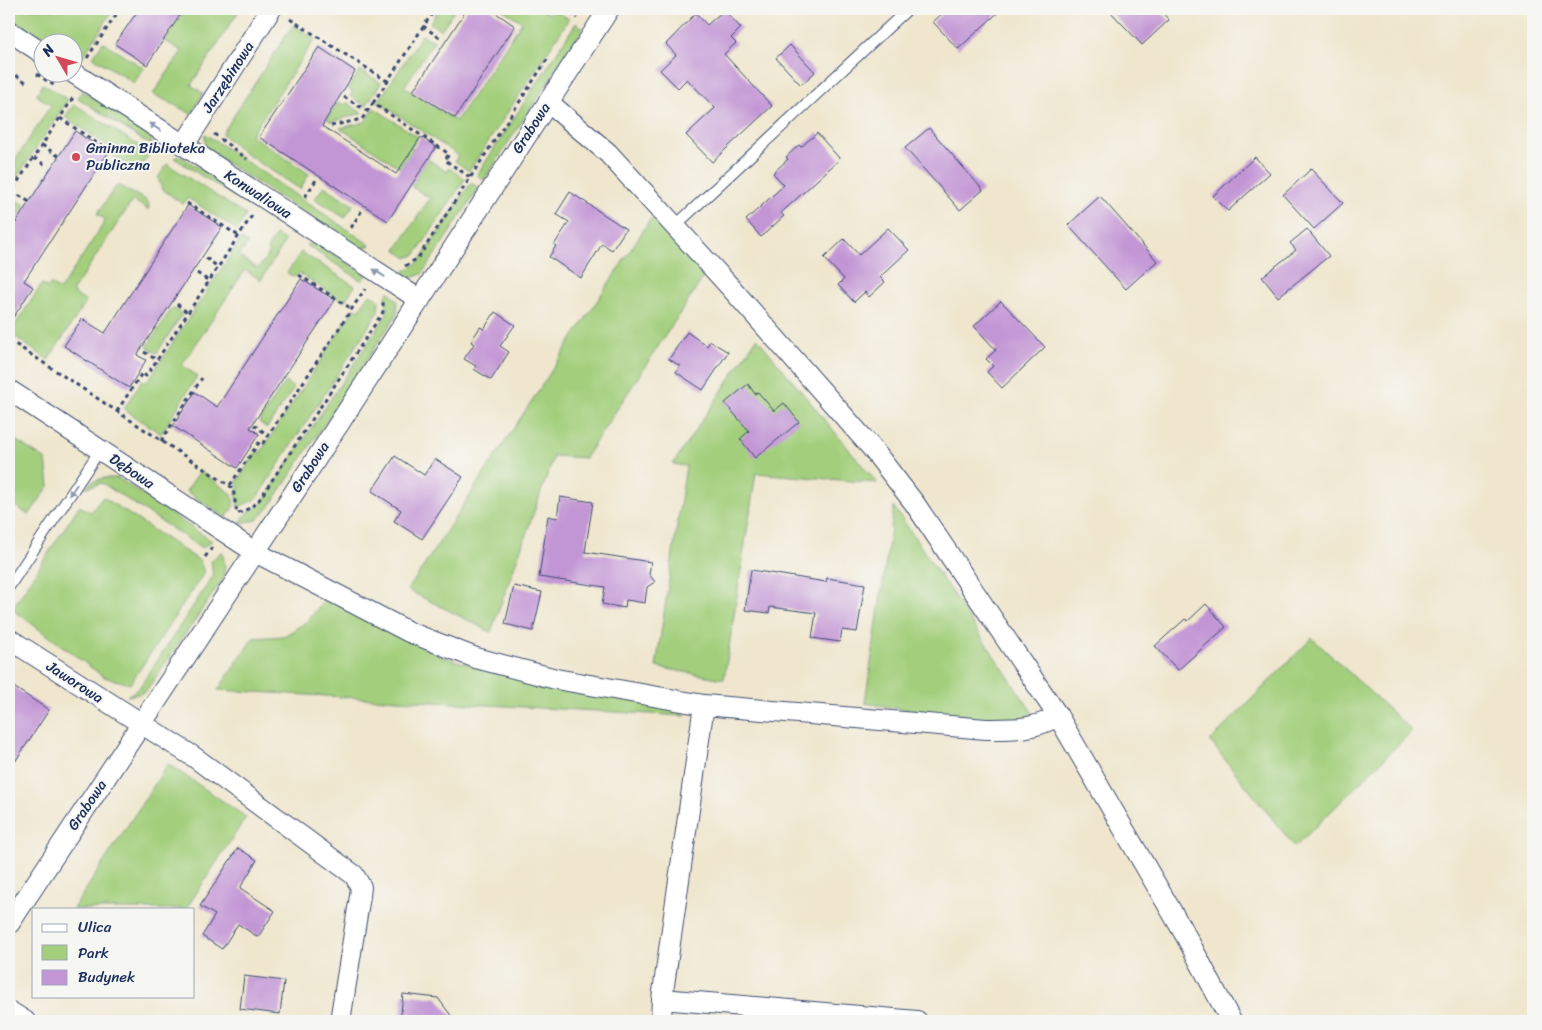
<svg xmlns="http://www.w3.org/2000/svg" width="1542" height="1030" font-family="Sriracha,sans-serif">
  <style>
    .green { fill: #a3cf7c; stroke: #5f7f6d }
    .building { fill: #c296d5 }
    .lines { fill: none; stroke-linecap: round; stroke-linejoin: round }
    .service-casing { stroke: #3b4a6f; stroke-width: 12 }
    .minor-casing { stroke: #3b4a6f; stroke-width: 22 }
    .path { stroke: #3b4a6f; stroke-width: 3; stroke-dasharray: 4 4; stroke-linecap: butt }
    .service { stroke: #fff; stroke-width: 10 }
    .minor { stroke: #fff; stroke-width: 20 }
    .oneway { fill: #8d97ae }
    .poi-dot { fill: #d1495b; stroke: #f6f6f2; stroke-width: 2 }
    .labels { text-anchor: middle; stroke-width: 4; stroke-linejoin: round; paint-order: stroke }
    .street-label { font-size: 15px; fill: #1b2f5e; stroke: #f6f6f2 }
    .poi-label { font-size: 15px; fill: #1b2f5e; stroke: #f6f6f2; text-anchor: start }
  </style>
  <rect width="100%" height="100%" fill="#f6f6f2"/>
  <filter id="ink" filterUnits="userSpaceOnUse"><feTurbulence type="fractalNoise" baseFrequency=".02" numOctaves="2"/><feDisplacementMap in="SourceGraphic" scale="10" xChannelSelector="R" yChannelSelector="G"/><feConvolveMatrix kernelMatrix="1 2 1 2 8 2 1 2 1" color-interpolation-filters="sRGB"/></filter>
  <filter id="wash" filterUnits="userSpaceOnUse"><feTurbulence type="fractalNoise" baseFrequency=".0096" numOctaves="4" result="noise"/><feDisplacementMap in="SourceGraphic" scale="20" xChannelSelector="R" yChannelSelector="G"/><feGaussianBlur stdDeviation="1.12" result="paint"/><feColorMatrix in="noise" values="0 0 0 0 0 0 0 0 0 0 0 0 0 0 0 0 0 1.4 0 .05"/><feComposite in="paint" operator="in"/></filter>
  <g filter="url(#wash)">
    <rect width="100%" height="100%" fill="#efe6cd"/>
    <path class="green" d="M9 9H50L53 11 55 9H114L78 64 73 61 72 42H44L9 20Z
      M186 9H240L191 85 203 93 192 114 153 94 182 51 165 41Z
      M439 9H455L441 30 430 23Z
      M502 9H541L549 14 553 9 569 19 469 171 455 161 458 155 378 102 422 35 434 41 404 87 456 121 522 22Z
      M576 23 583 28 484 180 477 175Z
      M293 25 315 39 251 135 309 174 300 189 243 152 222 134Z
      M103 42 144 68 134 83 93 57Z
      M360 70 381 83 366 106 350 96 353 92 348 89Z
      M43 84 68 100 9 189V163L12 165 51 105 36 95Z
      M82 91 147 132 151 137 152 146 78 98Z
      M338 102 344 105 346 102 362 113 331 122 327 119Z
      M74 104 150 153 140 168H133L114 157 116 151 65 117Z
      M374 108 418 137 411 148 447 172 449 168 465 179 416 254 407 258 396 250 430 198 412 187 417 179 340 128 365 122Z
      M205 134 370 245 364 248H357L215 155 205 146Z
      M180 156 254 203 252 208 174 158Z
      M167 164 246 215 237 230 188 198 183 204 162 189 158 178Z
      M471 183 479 188 422 274 411 278 399 275 419 262Z
      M117 185 146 200 149 205 148 210 133 200 72 292 86 302 48 360 10 333 42 284 48 288 50 284 60 290 106 220 97 214Z
      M324 186 353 205 345 218 315 199Z
      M12 197 25 205 9 230V202Z
      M654 214 705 275 585 458 554 456 491 632 408 590Z
      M276 235 285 241 261 280 245 270 182 365 197 376 161 434 124 409 142 380 147 382 241 239 248 243 239 256 258 269 270 252 267 249Z
      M315 243 366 275 362 281 306 245Z
      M301 252 355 286 344 302 299 273 295 277 287 273Z
      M389 291 397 301V314L268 509 257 520 240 523 245 515 262 503 387 314 386 296Z
      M370 294 379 300 378 312 256 499 238 507 236 491 239 486 236 483 257 451 260 453 355 308 359 310Z
      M172 308 182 314 157 353 147 347Z
      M757 338 877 483 756 473 724 679 656 667 686 466 673 464Z
      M285 382 294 388 267 428 259 422Z
      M9 436 46 460 49 486 29 515 9 502Z
      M200 471 232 494 234 506 226 518 186 491Z
      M103 478H118L212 541 202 548 102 483 85 488 90 483Z
      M103 497 200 561 204 573 130 684 104 677 12 609 79 506 91 512Z
      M894 507 1032 712 1029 722H981L865 703Z
      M222 551 225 565 223 579 147 690 139 694 127 696 139 688 213 576 211 561Z
      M326 597 446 658 551 686 680 706 686 716 218 690 253 638 284 636 308 621Z
      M1312 638 1412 731 1295 847 1210 741Z
      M168 764 246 817 186 909H73Z"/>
    <g id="blocks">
      <path class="building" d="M139 9H184L147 65 115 44Z
        M467 9H490L515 26 455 118 413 91Z
        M947 9H1002L958 49 933 22Z
        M1108 9H1159L1169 20 1142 45Z
        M724 10 741 28 731 38 736 43 724 54 772 106 712 162 686 135 715 108 687 79 678 88 660 70 676 55 666 44 696 13 707 25Z
        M790 45 815 72 801 85 776 58Z
        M319 47 355 71 322 126 396 174 421 137 436 147 388 221 259 137Z
        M929 128 983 190 960 210 905 148Z
        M75 131 108 153 24 281 33 287 9 324V233Z
        M817 133 840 159 781 213 784 216 761 237 746 220 784 185 773 173 788 159 786 157 799 145 801 147Z
        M1255 157 1270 173 1228 211 1213 196Z
        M1311 169 1343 203 1314 229 1283 195Z
        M570 192 626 229 612 250 602 244 581 278 549 257 556 246 554 245 569 222 556 214Z
        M1100 196 1157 261 1126 289 1068 225Z
        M188 205 222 227 137 355 146 360 129 388 64 346 82 319 105 333Z
        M888 228 909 250 880 277 885 282 869 297 865 292 854 302 838 285 844 279 824 258 844 239 859 255Z
        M1307 229 1329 256 1278 297 1262 277 1296 250 1290 243Z
        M301 279 335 300 250 428 259 434 237 468 173 426 195 392 217 407Z
        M1001 301 1045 347 1002 388 987 372 993 366 986 359 996 350 974 326Z
        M495 312 515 325 500 346 509 352 491 380 474 369 476 366 464 359 474 344 471 342 480 327 484 329Z
        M687 332 707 346 710 341 728 352 703 390 676 372 680 366 669 359Z
        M748 384 755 394 758 392 774 411 784 403 799 422 755 458 740 439 749 431 725 403Z
        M395 456 424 475 435 459 463 477 422 539 394 521 401 510 372 491Z
        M560 497 593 502 585 552 651 562 649 574 655 582 647 587 645 603 626 600 625 608 602 604 605 587 539 577 548 516 557 518Z
        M751 570 826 582 827 578 865 584 857 632 842 630 840 642 812 638 816 613 770 607 769 613 745 610Z
        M514 586 542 592 533 631 505 624Z
        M1206 604 1226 627 1178 670 1155 646 1185 619 1188 621Z
        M9 684 49 710 9 771Z
        M238 848 257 860 240 888 275 911 258 937 238 924 222 949 202 936 215 915 200 906Z
        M244 976 284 981 280 1014 240 1009Z
        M403 994 438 998 455 1021H400Z"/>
    </g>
  </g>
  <g filter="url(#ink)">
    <use href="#blocks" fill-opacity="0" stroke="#3b4a6f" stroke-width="1"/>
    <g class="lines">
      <defs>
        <path id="service" d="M675 226 908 9
          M9 587 100 450"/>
        <path id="minor" d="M9 31 42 53
          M72 72 420 300
          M548 102 608 153 732 289 871 447 915 504 1058 716 1187 938 1231 1021
          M184 145 271 9
          M9 390 255 552 409 632 476 658 556 679 704 705 986 729C1014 729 1033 730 1058 716
          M9 639 194 757 354 875 361 887 360 896 340 1021
          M704 705 662 999 917 1021
          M9 924 288 502 609 9
          M9 1011 25 1021
          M661 1021 662 999"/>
      </defs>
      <use href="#service" class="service-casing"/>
      <use href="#minor" class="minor-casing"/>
      <path class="path" d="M563 9 577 18
        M290 19 387 81
        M423 26 440 38
        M87 58 120 9
        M9 71 29 84
        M37 74 55 86
        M344 97 367 111
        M373 103 435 9
        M60 118 110 152
        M331 126 362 119 373 103 449 154 445 160 471 178
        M214 134 247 159
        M42 145 60 157
        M34 158 47 166
        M12 191 31 203
        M9 195 73 98
        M305 197 316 180
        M187 203 239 236
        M351 228 362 210
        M206 258 218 267
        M405 266 418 258 548 58
        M197 273 209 281
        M299 275 352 309
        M177 304 188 313
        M9 340 233 488 237 514 250 508 259 500 383 312V302
        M144 352 157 360 253 214
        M117 411 142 373 146 376 157 360
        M254 425 268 435
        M161 441 202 378
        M230 485 260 441 263 443 365 289
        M205 557 212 548"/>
      <use href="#service" class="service"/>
      <use href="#minor" class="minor"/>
    </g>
    <defs><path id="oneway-solid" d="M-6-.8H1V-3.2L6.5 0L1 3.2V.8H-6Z" transform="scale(1.25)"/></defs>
    <g class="oneway">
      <use href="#oneway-solid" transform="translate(155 127) rotate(-147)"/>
      <use href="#oneway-solid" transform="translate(379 273) rotate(-147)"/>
      <use href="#oneway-solid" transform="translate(73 490) rotate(124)"/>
    </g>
  </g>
  <circle class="poi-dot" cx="76" cy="157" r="5"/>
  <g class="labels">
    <g class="street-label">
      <text transform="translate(228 77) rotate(-57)" y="5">Jarzębinowa</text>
      <text transform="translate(531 128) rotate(-57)" y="5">Grabowa</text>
      <text transform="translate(258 194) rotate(33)" y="5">Konwaliowa</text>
      <text transform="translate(310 467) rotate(-57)" y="5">Grabowa</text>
      <text transform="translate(132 471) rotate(34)" y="5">Dębowa</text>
      <text transform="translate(75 682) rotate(33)" y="5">Jaworowa</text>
      <text transform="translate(87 805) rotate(-56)" y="5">Grabowa</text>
    </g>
    <g class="poi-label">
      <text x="86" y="153">Gminna Biblioteka<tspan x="86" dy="17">Publiczna</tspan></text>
    </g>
  </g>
  <rect width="1542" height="1030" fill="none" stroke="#f6f6f2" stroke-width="30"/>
  <rect x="32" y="908" width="162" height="90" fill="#f6f6f2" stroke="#9ea6b7"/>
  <rect x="42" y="924" width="25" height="8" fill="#ffffff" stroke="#9ea6b7"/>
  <text x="78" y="932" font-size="15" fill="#1b2f5e">Ulica</text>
  <rect x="42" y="945" width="25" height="15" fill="#a3cf7c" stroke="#9ea6b7"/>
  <text x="78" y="958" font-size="15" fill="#1b2f5e">Park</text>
  <rect x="42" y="970" width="25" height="15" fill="#c296d5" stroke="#9ea6b7"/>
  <text x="78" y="982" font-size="15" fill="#1b2f5e">Budynek</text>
  <g transform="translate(58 58) rotate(308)"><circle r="24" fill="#f6f6f2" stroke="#9ea6b7"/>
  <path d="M0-4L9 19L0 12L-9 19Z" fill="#d1495b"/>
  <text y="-8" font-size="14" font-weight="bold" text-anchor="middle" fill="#1b2f5e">N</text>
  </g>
</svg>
